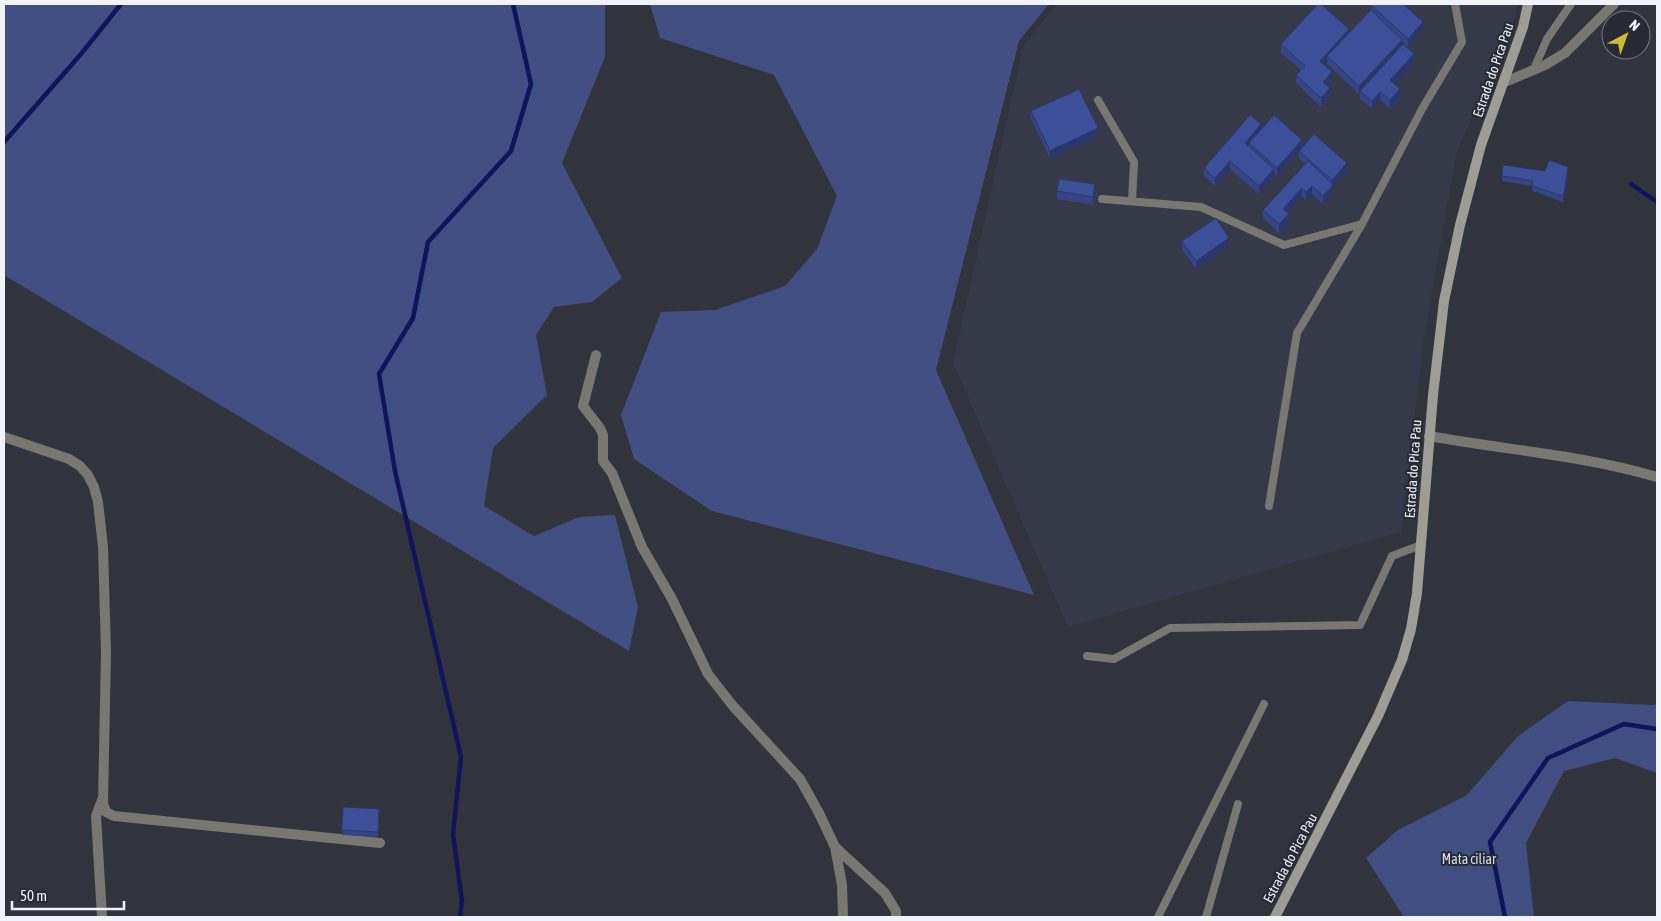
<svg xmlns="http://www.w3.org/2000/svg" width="1661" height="921" font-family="'Asap Condensed',sans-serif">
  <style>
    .built { fill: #353948 }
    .green { fill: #404e82 }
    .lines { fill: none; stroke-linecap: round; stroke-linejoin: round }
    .stream { stroke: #10145a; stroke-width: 4.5 }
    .service { stroke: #787772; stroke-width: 8 }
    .minor { stroke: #787772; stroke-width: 10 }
    .secondary { stroke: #9e9d95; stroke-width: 10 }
    .wall { fill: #354484 }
    .shaded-wall { fill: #2b376b }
    .building { fill: #3e4f99; stroke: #2b376b }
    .labels { text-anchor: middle; stroke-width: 4; stroke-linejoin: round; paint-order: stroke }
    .street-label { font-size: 14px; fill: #f1f3f9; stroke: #272a32 }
    .park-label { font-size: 14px; fill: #d4dcf1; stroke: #272a32 }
  </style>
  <rect width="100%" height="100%" fill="#31343c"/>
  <path class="built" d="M1057 4H1518L1511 27 1456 154 1424 338 1401 532 1068 627 953 363 1024 44Z"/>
  <path class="green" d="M4 4H605V57L562 163 622 278 592 302 554 307 536 335 547 395 493 448 484 506 534 536 579 517 615 515 638 607 629 651 4 275Z
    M650 4H1049L1019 41 936 370 1034 595 712 511 634 459 621 415 661 312 715 310 785 286 817 249 837 196 774 75 660 38Z
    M1568 701 1653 705 1657 704V773L1615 758 1564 771 1526 843 1534 917H1404L1366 858 1398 830 1467 795 1517 737Z"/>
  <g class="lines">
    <path class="stream" d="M4 142 81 54 121 4
      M1631 184 1657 202
      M460 917 462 901 453 834 461 757 395 471 379 374 413 318 428 242 511 151 531 84 513 4
      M1505 917 1490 842 1548 758 1624 724 1657 729"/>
    <path class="service" d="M1533 71 1547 39 1571 4
      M1098 100 1134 162 1132 201
      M1102 199 1201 207 1284 245 1362 224
      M1269 506 1297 333 1362 224 1422 109 1462 42 1455 4
      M1087 656 1114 659 1170 628 1360 625 1392 556 1421 545
      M1158 917 1264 704
      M1206 917 1238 804"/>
    <path class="minor" d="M1503 83 1545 65 1565 53 1614 4
      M596 355 583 406 600 428 603 435V461L612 473 642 547 672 599 708 674 733 706 800 779 819 813 835 847 842 885 843 917
      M1429 436C1505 450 1583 455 1657 477
      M4 437 69 459 80 466 88 475 94 487 98 502 103 547 106 652 103 803 106 812 114 816 380 843
      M835 847 885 893 896 911V917
      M102 917 96 816 102 800"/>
    <path class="secondary" d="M1275 917 1378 716 1402 660 1411 629 1417 593 1433 395 1444 301 1460 225 1481 145 1523 27 1528 4"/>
  </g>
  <path class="wall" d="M1371 5 1423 30 1408 47 1402 42V45L1414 63 1394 84 1400 97 1390 109 1380 100 1372 109 1360 99V92L1359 94 1327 64V62L1324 65 1332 80 1327 86 1330 97 1321 107 1296 83V75L1301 70 1281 53V44L1349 33 1371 10Z
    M1031 111 1098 137 1050 159 1031 119Z
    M1261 130 1302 148 1347 172 1333 186V193L1323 204 1312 194 1306 201 1302 196 1287 213 1289 223 1279 233 1263 218V210L1305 164 1299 159V152L1277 176 1274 174V177L1259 194 1230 169 1215 186 1204 176V168Z
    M1545 171 1568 172 1566 185V190L1563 202 1532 191V186L1502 181V176Z
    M1057 191 1095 192 1093 205 1057 199Z
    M1182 241 1229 247 1196 269 1182 249Z
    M343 807 379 809 378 837 342 835Z"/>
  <path class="shaded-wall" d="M1423 22V30L1408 47V39Z
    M1349 29V37L1327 56V62L1320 70V61Z
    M1402 40V48L1360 91V92L1359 94V86Z
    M1414 54V63L1390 89V80Z
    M1332 72V80L1323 90V82Z
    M1330 88V97L1321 107V98Z
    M1400 89V97L1390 109V100Z
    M1380 92V100L1372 109V101Z
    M1261 124V133L1249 143V146L1245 151V143Z
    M1098 128V137L1050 159V151Z
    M1302 140V148L1277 176V168Z
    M1230 161V169L1215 186V178Z
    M1347 163V172L1333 186V193L1323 204V196L1332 187V180Z
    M1568 167V172L1565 190 1566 185V190L1563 202V196Z
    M1274 169V177L1259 194V186Z
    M1095 184V192L1093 205V197Z
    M1312 186V194L1306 201V192Z
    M1302 188V196L1283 217V209Z
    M1289 214V223L1279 233V224Z
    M1229 238V247L1196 269V261Z"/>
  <path class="building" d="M1318 4H1321L1349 29 1320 61 1332 72 1323 82 1330 88 1321 98 1296 75 1305 66 1281 44Z
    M1372 4H1403L1423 22 1408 39 1371 5Z
    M1371 10 1402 40 1359 86 1327 56Z
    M1403 44 1414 54 1390 80 1400 89 1390 100 1380 92 1372 101 1360 91Z
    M1079 89 1098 128 1050 151 1031 111Z
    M1250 115 1261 124 1245 143 1274 169 1259 186 1230 161 1215 178 1204 168Z
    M1274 115 1302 140 1277 168 1249 143Z
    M1314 134 1347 163 1332 180 1299 151Z
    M1549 160 1568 167 1565 185H1566L1563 196 1532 186 1533 181 1502 176 1503 165 1545 171Z
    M1308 161 1333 185 1323 196 1312 186 1306 192 1302 188 1283 209 1289 214 1279 224 1263 210Z
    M1059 179 1095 184 1093 197 1057 191Z
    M1216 218 1229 238 1196 261 1182 241Z
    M343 807 379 809 378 832 342 830Z"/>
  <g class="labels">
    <g class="street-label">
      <text transform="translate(1493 70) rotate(-71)" y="5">Estrada do Pica Pau</text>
      <text transform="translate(1413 469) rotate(-86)" y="5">Estrada do Pica Pau</text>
      <text transform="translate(1290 858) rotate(-62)" y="5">Estrada do Pica Pau</text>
    </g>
    <g class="park-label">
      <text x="1469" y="864">Mata ciliar</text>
    </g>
  </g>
  <rect width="1661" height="921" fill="none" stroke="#f1f3f9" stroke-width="10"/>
  <g transform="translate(1626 35) rotate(41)"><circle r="24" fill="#272a32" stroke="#787a82"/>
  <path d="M0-4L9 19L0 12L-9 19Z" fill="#ccb939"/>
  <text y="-8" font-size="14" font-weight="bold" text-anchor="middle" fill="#f1f3f9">N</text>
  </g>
  <path d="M12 901v8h112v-8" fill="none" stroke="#f1f3f9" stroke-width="2.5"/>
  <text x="20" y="901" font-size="15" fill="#f1f3f9" stroke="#272a32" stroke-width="4" paint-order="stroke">50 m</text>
</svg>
